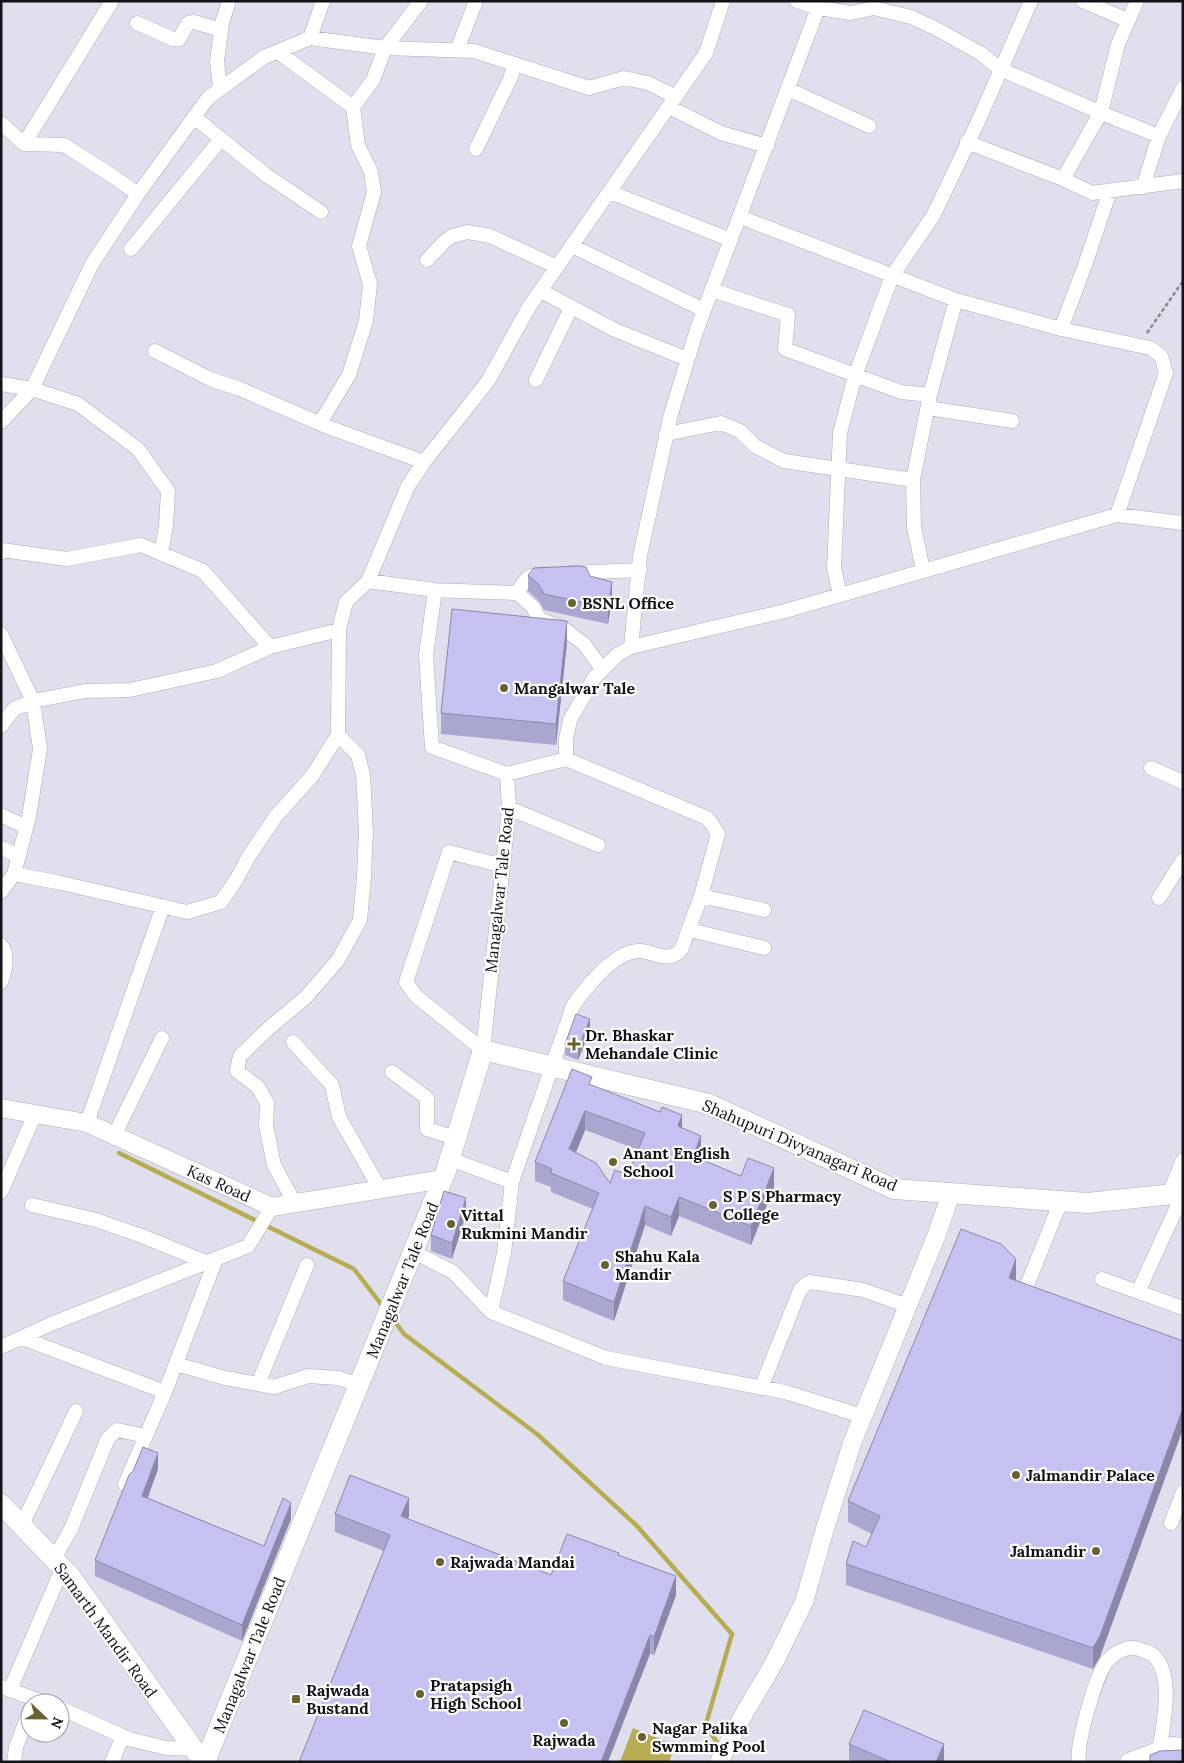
<svg xmlns="http://www.w3.org/2000/svg" width="1184" height="1763" font-family="Lora,serif">
  <style>
    .water { fill: #b8ac53 }
    .lines { fill: none; stroke-linecap: round; stroke-linejoin: round }
    .stream { stroke: #b8ac53; stroke-width: 4.5 }
    .minor-casing { stroke: #acacb9; stroke-width: 15 }
    .tertiary-casing { stroke: #acacb9; stroke-width: 19 }
    .secondary-casing { stroke: #acacb9; stroke-width: 21 }
    .path { stroke: #898994; stroke-width: 2.5; stroke-dasharray: 4 2.5; stroke-linecap: butt }
    .minor { stroke: #fff; stroke-width: 14 }
    .tertiary { stroke: #fff; stroke-width: 18 }
    .secondary { stroke: #fff; stroke-width: 20 }
    .wall { fill: #a9a7d0; fill-rule: evenodd }
    .shaded-wall { fill: #8a88a9 }
    .building { fill: #c5c2f2; stroke: #8a88a9; fill-rule: evenodd }
    .poi-dot { fill: #69622f; stroke: #fff; stroke-width: 2 }
    .labels { text-anchor: middle; stroke-width: 4.5; stroke-linejoin: round; paint-order: stroke }
    .poi-label { font-size: 16px; font-weight: bold; fill: #121217; stroke: #fff; text-anchor: start }
    .street-label { font-size: 16px; fill: #121217; stroke: #fff }
  </style>
  <rect width="100%" height="100%" fill="#dfdfed"/>
  <path class="water" d="M633 1728 675 1745 669 1762H620Z"/>
  <g class="lines">
    <path class="stream" d="M119 1153 354 1269 384 1308
      M392 1318 404 1334 537 1434 637 1526 732 1634 706 1724 720 1748"/>
    <defs>
      <path id="minor" d="M723 1 706 53 529 307 488 381 424 462 408 486 368 581 435 590 426 655 432 747 507 774 566 759V739L570 720 594 678 617 655 631 647 785 611 1117 515 1183 523
        M797 1 818 8 851 13 874 8 911 17 935 28 980 53 1000 69 1111 117 1159 136
        M1083 1 1127 20
        M137 23 173 39H179L188 23 194 22 221 30
        M310 38 323 1
        M457 50 476 1
        M278 52 353 107 358 145 371 172 374 192 359 246 370 284 366 321 349 375 320 423
        M220 89 217 61 222 23 229 1
        M788 89 869 126
        M353 107 373 80 385 48 421 1
        M669 107 721 133 767 146
        M194 117 266 175 321 212
        M1 123 24 144 64 145 114 177 138 194
        M967 142 1063 179 1092 193 1183 181
        M24 144 112 1
        M476 149 510 79 515 64
        M1063 179 1101 112 1118 44 1137 1
        M1143 187 1159 136 1183 88
        M1110 191 1085 265 1061 329 1150 348 1161 356 1166 373 1117 515
        M610 192 731 240
        M740 217 956 300 1061 329
        M572 246 704 310
        M131 249 221 139
        M427 260 444 242 452 236 468 232 490 236 557 267
        M712 290 788 315 785 349 901 392 930 395
        M541 291 615 330 687 359
        M155 351 210 379 240 389 328 427 424 462
        M536 380 571 308
        M1 384 32 389 78 404 138 449 168 491 166 526 161 553
        M928 408 1012 421
        M1 422 32 389 92 264 138 194 208 98 264 57 310 38 385 48 474 51 589 88 624 78 648 83 676 97
        M666 434 721 423 740 431 755 446 784 461 913 480
        M1 553 2 550 67 559 141 545 203 571 270 647 217 671 130 690 85 691 33 701 14 709 1 726
        M923 570 914 527 913 480 930 395 956 300
        M570 573 640 570
        M429 590 517 593 533 607 539 619 564 629 584 644 602 669
        M517 593C528 576 525 576 546 574
        M840 595 834 568 840 433 855 376 892 276 933 216 977 124 1031 1
        M1 634 33 701 40 749 29 817 14 874 1 892
        M270 647 339 630
        M631 647 640 556 671 414 697 329 818 8
        M1151 768 1183 782
        M509 808 598 845
        M1 815 26 827
        M1 848 19 856
        M14 874 57 882 187 912 221 902 236 880 249 856 276 816 312 776 338 735 339 630 346 602 368 581
        M701 896 764 910
        M1159 898 1183 860
        M690 930 764 948
        M1 945C9 955 5 972 1 982
        M293 1042 332 1085 339 1117 380 1189
        M483 1050 416 996 406 982 449 852 503 866
        M483 1050 506 837 509 808 507 774
        M392 1072 427 1098V1129L456 1138
        M87 1123 163 906
        M114 1136 162 1038
        M450 1159 512 1182
        M1 1192 35 1114
        M1166 1194 1171 1189 1183 1160
        M295 1204 274 1165 266 1125 267 1103 258 1087 237 1071 240 1056 269 1028 306 997 338 960 360 920 364 876 366 832 363 775 358 755 338 735
        M32 1205 96 1220 142 1236 208 1263
        M414 1252 453 1272 491 1312 606 1358 785 1392 862 1416
        M1102 1279 1183 1308
        M1026 1288 1061 1201
        M1138 1292 1183 1194
        M491 1312 504 1253 512 1182 573 1006C586 987 616 949 641 951 657 953 668 963 681 950L701 896 718 834 712 824 707 818 566 759
        M22 1338 165 1392
        M1 1347 51 1324 248 1246 272 1207
        M176 1364 225 1378 274 1387 308 1376 338 1378 360 1385
        M258 1384 307 1265
        M761 1388 800 1290 806 1284 810 1282 863 1290 908 1306
        M125 1484 165 1392 216 1259
        M1171 1523 1183 1492
        M22 1525 76 1411
        M54 1559 71 1529 108 1438 117 1430 146 1436
        M2 1687 46 1703
        M10 1690 62 1569
        M60 1708 129 1739 166 1748 193 1749
        M14 1762 16 1747 30 1710
        M112 1762 123 1736
        M1079 1762C1076 1744 1096 1673 1108 1660 1116 1652 1128 1645 1139 1649 1143 1651 1150 1652 1153 1655 1175 1675 1163 1726 1159 1751"/>
      <path id="tertiary" d="M1 1108 87 1123 272 1207 443 1179
        M719 1762 741 1719 775 1661 804 1602 824 1532 852 1443 937 1234 951 1193
        M1129 1762 1172 1746 1183 1747"/>
      <path id="secondary" d="M1 1504 71 1577 203 1762
        M205 1762 446 1171 483 1050 709 1104 894 1189 1087 1203 1183 1193"/>
    </defs>
    <use href="#minor" class="minor-casing"/>
    <use href="#tertiary" class="tertiary-casing"/>
    <use href="#secondary" class="secondary-casing"/>
    <path class="path" d="M1147 333 1183 281"/>
    <use href="#minor" class="minor"/>
    <use href="#tertiary" class="tertiary"/>
    <use href="#secondary" class="secondary"/>
  </g>
  <path class="wall" d="M528 575 590 576 612 598 608 624 544 610 539 601 528 591Z
    M567 642 556 745 441 734V713Z
    M590 1030 578 1060 565 1055V1044Z
    M592 1085 682 1128 701 1154 699 1159 741 1176 774 1187 751 1245 679 1216 671 1236 645 1225 614 1321 563 1300V1281L593 1209 551 1192V1187L535 1181V1162ZM585 1130 639 1150 628 1175 610 1183 576 1153Z
    M466 1214 452 1259 431 1251V1235Z
    M1016 1281 1100 1657 1093 1669 846 1585V1564L866 1547 872 1534 848 1522V1501Z
    M158 1469 148 1498 264 1546 291 1519 242 1641 95 1576V1560Z
    M335 1514 409 1516 408 1519 551 1575 619 1555 676 1595 654 1655 335 1532Z
    M849 1744 944 1762H849Z"/>
  <path class="shaded-wall" d="M612 582V598L608 624V608Z
    M567 621V642L556 745V724Z
    M590 1019V1030L578 1060V1049Z
    M585 1111V1130L569 1168V1149Z
    M682 1115V1134L678 1126Z
    M701 1136V1154L693 1175V1156Z
    M774 1168V1187L751 1245V1226Z
    M679 1197V1216L671 1236V1217Z
    M466 1198V1214L452 1259V1243Z
    M645 1206V1225L614 1321V1302Z
    M1016 1259V1280L1009 1299V1278Z
    M1183 1408V1429L1100 1657 1093 1669V1648Z
    M158 1453V1469L142 1512V1496Z
    M409 1498V1516L401 1535V1516Z
    M291 1503V1519L242 1641V1625Z
    M676 1576V1595L654 1655V1637Z
    M650 1635V1654L608 1762H601Z
    M944 1744V1762H936Z"/>
  <path class="building" d="M578 566 586 567 590 576 612 582 608 608 544 594 539 585 528 575 534 568Z
    M452 609 567 621 556 724 441 713Z
    M576 1014 590 1019 578 1049 565 1044Z
    M572 1069 592 1077 589 1084 660 1112 662 1107 682 1115 678 1126 701 1136 693 1156 741 1176 748 1158 774 1168 751 1226 679 1197 671 1217 645 1206 614 1302 563 1281 599 1193 551 1173 552 1169 535 1162ZM585 1111 645 1133 628 1175 615 1170 610 1183 596 1163 569 1149Z
    M444 1191 466 1198 452 1243 431 1235Z
    M961 1229 1001 1244 1016 1259 1009 1278 1183 1341V1408L1100 1636 1093 1648 846 1564 853 1541 866 1547 880 1516 848 1501Z
    M143 1447 158 1453 142 1496 264 1546 283 1498 291 1503 242 1625 95 1560 129 1475 133 1471Z
    M350 1475 409 1498 401 1516 551 1575 567 1534 619 1553 618 1555 676 1576 654 1637 650 1635 601 1762H299L390 1535 335 1514Z
    M864 1710 944 1744 936 1762H891L849 1744Z
    M1183 1750V1762H1150V1755L1160 1751Z"/>
  <g class="poi-dot">
    <circle cx="572" cy="603" r="5"/>
    <circle cx="504" cy="688" r="5"/>
    <path d="M571.5 1036.5h5v5h5v5h-5v5h-5v-5h-5v-5h5z"/>
    <circle cx="613" cy="1162" r="5"/>
    <circle cx="713" cy="1205" r="5"/>
    <circle cx="451" cy="1224" r="5"/>
    <circle cx="605" cy="1265" r="5"/>
    <circle cx="1016" cy="1475" r="5"/>
    <circle cx="1096" cy="1551" r="5"/>
    <circle cx="440" cy="1562" r="5"/>
    <circle cx="420" cy="1694" r="5"/>
    <rect x="291" y="1694" width="10" height="10" rx="2.5"/>
    <circle cx="564" cy="1723" r="5"/>
    <circle cx="642" cy="1737" r="5"/>
  </g>
  <g class="labels">
    <g class="poi-label">
      <text x="582" y="609">BSNL Office</text>
      <text x="514" y="694">Mangalwar Tale</text>
      <text x="585" y="1041">Dr. Bhaskar<tspan x="585" dy="18">Mehandale Clinic</tspan></text>
      <text x="623" y="1159">Anant English<tspan x="623" dy="18">School</tspan></text>
      <text x="723" y="1202">S P S Pharmacy<tspan x="723" dy="18">College</tspan></text>
      <text x="461" y="1221">Vittal<tspan x="461" dy="18">Rukmini Mandir</tspan></text>
      <text x="615" y="1262">Shahu Kala<tspan x="615" dy="18">Mandir</tspan></text>
      <text x="1026" y="1481">Jalmandir Palace</text>
      <text x="1086" y="1557" text-anchor="end">Jalmandir</text>
      <text x="450" y="1568">Rajwada Mandai</text>
      <text x="430" y="1691">Pratapsigh<tspan x="430" dy="18">High School</tspan></text>
      <text x="306" y="1696">Rajwada<tspan x="306" dy="18">Bustand</tspan></text>
      <text x="652" y="1734">Nagar Palika<tspan x="652" dy="18">Swmming Pool</tspan></text>
      <text x="564" y="1746" text-anchor="middle">Rajwada</text>
    </g>
    <g class="street-label">
      <text transform="translate(499 890) rotate(-84)" y="6">Managalwar Tale Road</text>
      <text transform="translate(800 1145) rotate(23)" y="6">Shahupuri Divyanagari Road</text>
      <text transform="translate(219 1183) rotate(24)" y="6">Kas Road</text>
      <text transform="translate(402 1280) rotate(-68)" y="6">Managalwar Tale Road</text>
      <text transform="translate(106 1630) rotate(54)" y="6">Samarth Mandir Road</text>
      <text transform="translate(249 1655) rotate(-68)" y="6">Managalwar Tale Road</text>
    </g>
  </g>
  <rect width="1184" height="1763" fill="none" stroke="#121217" stroke-width="5"/>
  <g transform="translate(45 1718) rotate(112)"><circle r="24" fill="#ffffff" stroke="#a0a0a2"/>
  <path d="M0-4L9 19L0 12L-9 19Z" fill="#69622f"/>
  <text y="-8" font-size="14" font-weight="bold" text-anchor="middle" fill="#121217">N</text>
  </g>
</svg>
